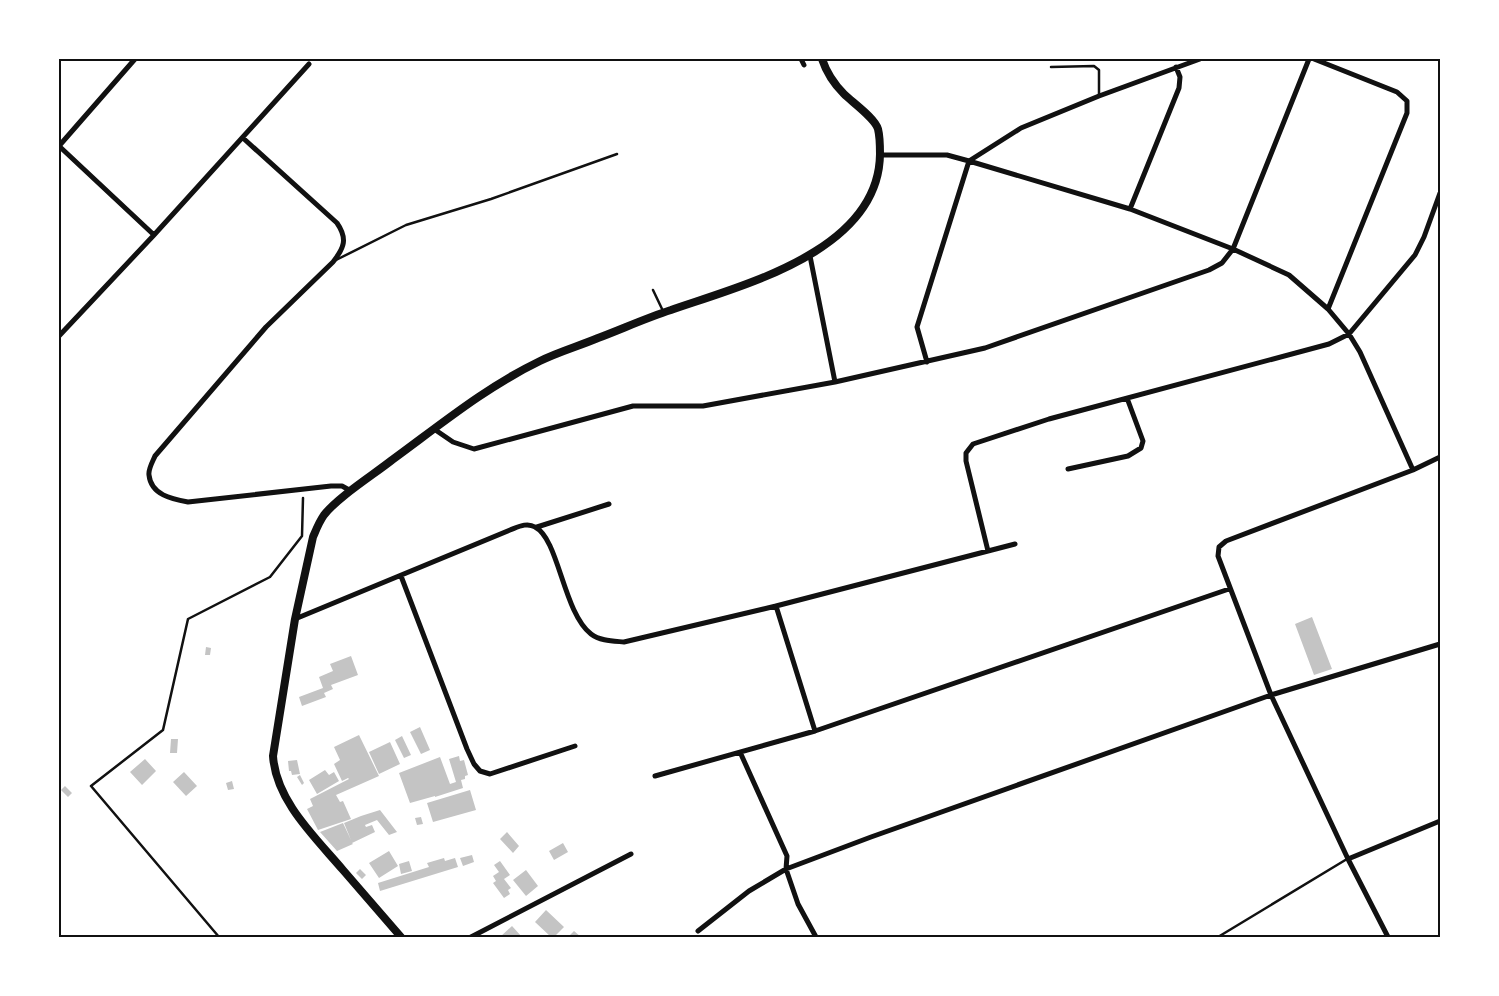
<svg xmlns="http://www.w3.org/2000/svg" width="1499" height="996" font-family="'Work Sans',sans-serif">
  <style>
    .building { fill: #c4c4c4 }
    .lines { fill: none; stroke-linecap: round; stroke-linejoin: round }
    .path { stroke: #111; stroke-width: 2.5 }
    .service { stroke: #111; stroke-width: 2.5 }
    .minor { stroke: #111; stroke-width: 5 }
    .secondary { stroke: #111; stroke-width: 8 }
    .neatline { fill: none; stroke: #111; stroke-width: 2 }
  </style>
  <rect width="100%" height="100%" fill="#fff"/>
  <path class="building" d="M1312 617 1332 669 1314 675 1295 624Z
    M206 647 211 648 210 655H205Z
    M351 656 358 675 331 685 333 689 324 693 326 697 302 706 299 697 323 688 319 677 333 671 330 664Z
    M420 727 430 750 421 754 410 732Z
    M359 735 379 776 336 795 340 802 343 801 351 819 318 830 307 809 313 806 310 799 349 779 348 778 342 781 334 764 340 760 334 747Z
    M402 736 411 755 404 758 395 740Z
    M171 739H178L177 753H170Z
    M390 742 400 764 379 774 369 752Z
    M459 756 460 761 464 760 468 775 465 776V779L461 780 463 788 435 797V796L410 803 399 773 440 757 450 784 456 782 449 759Z
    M145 759 156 771 142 785 130 772Z
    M297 760 300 774 292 775 291 771H289L288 761Z
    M325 770 329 775 334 772 339 781 317 794 309 780Z
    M184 772 197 786 186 796 173 782Z
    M300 775 304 783 302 785 297 777Z
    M232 781 234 789 228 790 226 783Z
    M65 786 72 793 68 797 61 790Z
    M470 790 476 810 433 822 427 803Z
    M380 810 397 832 389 835 377 820 365 825 366 827 372 825 375 832 352 843 353 844 337 851 320 832 343 823 351 840 344 823 361 816Z
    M421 817 423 824 417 825 415 818Z
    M507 832 519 846 513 853 500 839Z
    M563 843 568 852 554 860 549 851Z
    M389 851 398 866 379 878 369 863Z
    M472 855 474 862 463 866 460 858Z
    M444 858 445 861 455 858 458 867 380 891 378 883 429 867 427 863Z
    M409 861 412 871 401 874 399 864Z
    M500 861 510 875 504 879 511 888 508 890 510 894 504 898 493 883 496 881 493 876 499 872 494 865Z
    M360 869 366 875 362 879 356 873Z
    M526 870 538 886 526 896 513 880Z
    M546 910 564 927 554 937H551L535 922Z
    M512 926 522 937H500Z
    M574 931 581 937H568Z"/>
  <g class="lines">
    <path class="path" d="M219 937 91 786 163 730 188 619 270 577 302 536 303 498"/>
    <path class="service" d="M1051 67 1094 66 1099 70V96
      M336 260 406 225 491 199 617 154
      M653 290 663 311
      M1218 937 1347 859"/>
    <path class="minor" d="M135 59 59 146 154 235
      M801 59 804 65
      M1314 59 1397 92 1407 101V113L1328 309
      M243 138 337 223C348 239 344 248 333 262L266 327 155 456C153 461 148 469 149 475 151 495 172 499 188 502L331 486H342L351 491
      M880 155H947L969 161 1130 209 1233 249 1289 275 1328 309 1349 334 1360 352 1413 470
      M1130 209 1179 88 1180 77 1176 67
      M810 256 835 382
      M59 336 154 235 309 64
      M927 362 917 327 969 161 1021 128 1099 96 1200 59
      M434 429 453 442 474 449 633 406H703L835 382 985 348 1209 270 1222 263 1233 249 1309 59
      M1068 469 1128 456 1141 448 1143 441 1127 398
      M537 527 609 504
      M988 551 966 461V453L973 444 1049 419 1329 344 1349 334 1415 255 1424 237 1440 193
      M401 576 467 749 474 764 480 771 490 774 575 746
      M776 606 1015 544
      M295 619 510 530C518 527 527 522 535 527 559 539 563 612 591 634 600 641 613 641 624 642L776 606 815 731
      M740 752 787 856 786 869 798 904 816 937
      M655 776 815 731 1229 589
      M1348 859 1440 821
      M698 931 749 891 786 869 871 837 1271 695 1440 644
      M471 937 631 854
      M1388 937 1348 859 1271 695 1218 556 1219 547 1226 541 1413 470 1440 457"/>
    <path class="secondary" d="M401 937C382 915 362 892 343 870 315 837 276 801 273 756L295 619 313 537C316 530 319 522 324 515 338 497 373 475 392 460 440 425 486 387 540 361 558 352 579 346 598 338 622 329 646 318 671 310 743 285 879 251 880 154 880 146 880 137 878 129 875 118 852 102 844 94 834 84 826 71 822 59"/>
  </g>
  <rect width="1499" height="996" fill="none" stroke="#ffffff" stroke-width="120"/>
  <rect x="60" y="60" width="1379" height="876" class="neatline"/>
</svg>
